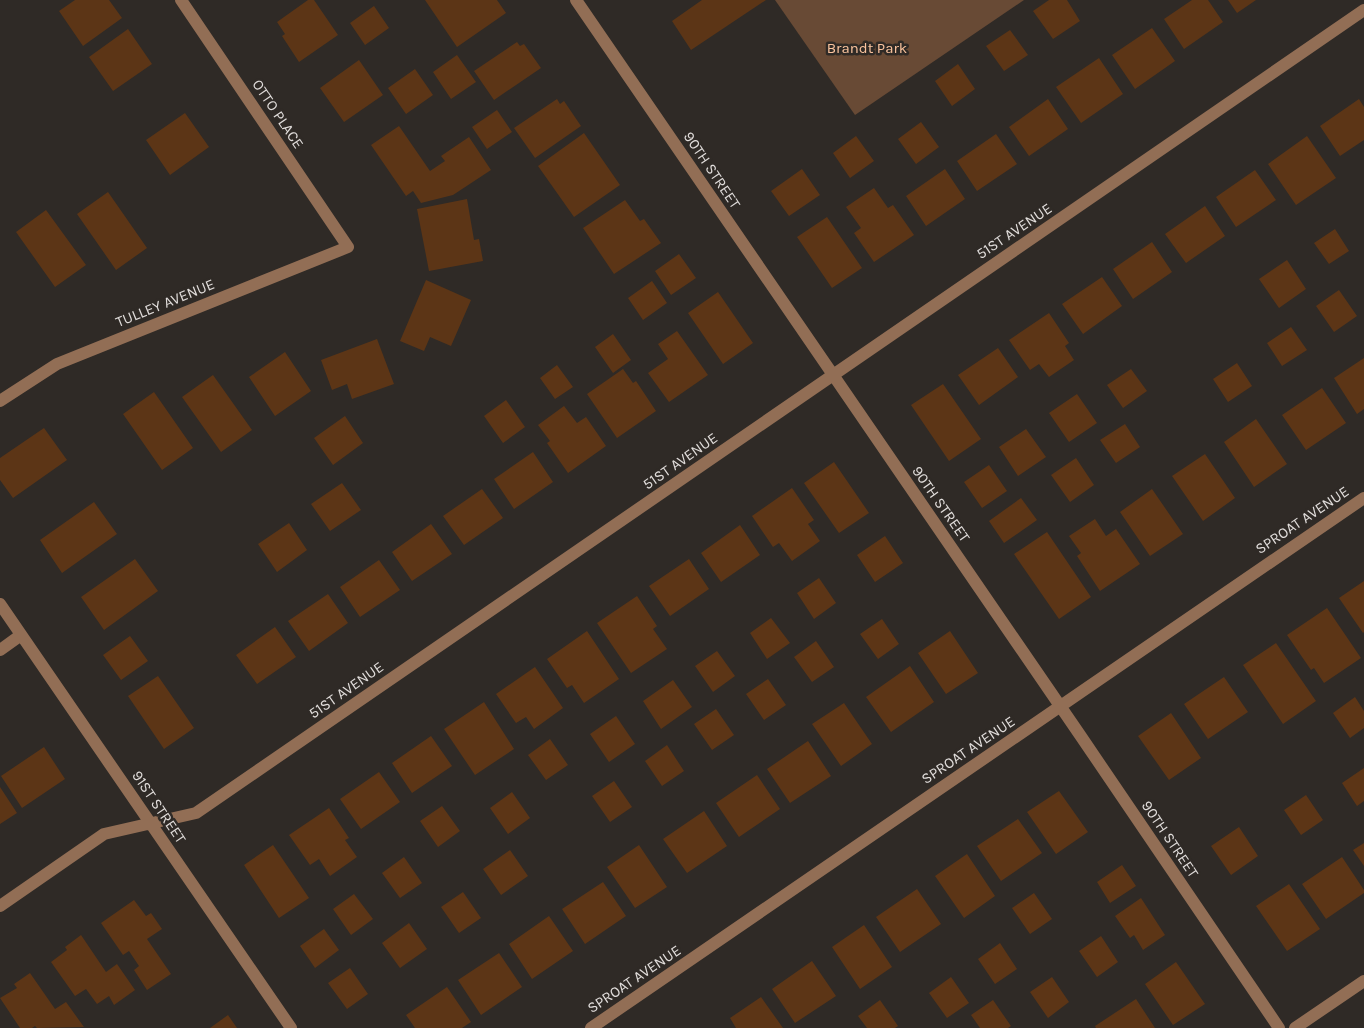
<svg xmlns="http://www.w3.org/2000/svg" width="1364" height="1028" font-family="Karla,sans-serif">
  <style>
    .green { fill: #684a35 }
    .building { fill: #5c3516 }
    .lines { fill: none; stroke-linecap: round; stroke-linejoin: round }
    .minor { stroke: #926e55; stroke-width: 12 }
    .labels { text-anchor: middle; stroke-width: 5; stroke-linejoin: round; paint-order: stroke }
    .park-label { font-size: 15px; fill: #fbc49e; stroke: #2f2a26 }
    .street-label { font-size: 15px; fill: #e2dedc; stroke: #2f2a26 }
  </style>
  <rect width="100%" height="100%" fill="#2f2a26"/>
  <path class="green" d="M775 0H1024L855 115Z"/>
  <path class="building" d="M75 0H109L122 18 83 46 59 11Z
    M308 0H314L338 35 299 62 282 36 285 34 277 22Z
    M425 0H497L506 13 457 47Z
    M702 0H766L691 50 672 21Z
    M1049 0H1067L1080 21 1053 39 1033 11Z
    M1192 0H1208L1223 22 1184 49 1164 19Z
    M1228 0H1256L1237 13Z
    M374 6 389 28 365 45 350 23Z
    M1152 28 1175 61 1135 89 1112 55Z
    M128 29 152 64 113 91 89 57Z
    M1010 30 1028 55 1004 71 986 46Z
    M517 42 520 46 524 44 541 68 494 100 474 71Z
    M457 55 476 82 451 99 433 72Z
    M1099 58 1123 94 1081 123 1056 87Z
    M359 60 383 95 344 122 320 88Z
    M958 64 975 89 952 106 935 81Z
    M415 69 433 95 406 114 388 88Z
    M557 99 560 104 564 101 581 126 535 158 514 128Z
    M1048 99 1068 129 1029 156 1009 127Z
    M1359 99 1364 107V140L1340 156 1320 126Z
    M497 110 512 132 487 149 472 127Z
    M185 113 209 147 170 175 146 140Z
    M921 122 939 147 916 164 898 139Z
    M399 126 430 171 445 161 441 156 469 137 491 170 453 195 421 203 413 191 406 196 371 145Z
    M584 133 620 185 574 217 538 166Z
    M996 134 1017 164 977 191 957 161Z
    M856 136 874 161 850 178 833 153Z
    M1307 136 1336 178 1296 205 1268 164Z
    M802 169 820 195 789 216 771 191Z
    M945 169 965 199 926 226 906 196Z
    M1255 170 1276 200 1236 227 1216 197Z
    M874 188 888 208 893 205 914 235 874 262 854 233 861 228 846 207Z
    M108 192 147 248 116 270 77 214Z
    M467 199 474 240 479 239 483 261 429 271 417 209Z
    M625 200 640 221 644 219 661 243 614 274 583 228Z
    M1205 206 1225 236 1186 263 1165 234Z
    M46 210 86 265 55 287 16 232Z
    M827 217 862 268 832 288 797 237Z
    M1335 229 1349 251 1329 264 1314 243Z
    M1152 242 1172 272 1133 299 1113 269Z
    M679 254 696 278 671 295 655 271Z
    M1287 260 1306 289 1279 308 1259 279Z
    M1102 277 1122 306 1083 334 1062 304Z
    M426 280 471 300 451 346 430 337 424 351 400 341Z
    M652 281 667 303 643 320 628 298Z
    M1339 290 1357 316 1334 332 1316 306Z
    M718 292 753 343 723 364 688 313Z
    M1049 313 1069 343 1065 346 1074 360 1049 377 1039 364 1030 370 1009 340Z
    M1291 327 1307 350 1282 366 1267 343Z
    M677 331 708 375 669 402 648 373 668 359 658 344Z
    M613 334 631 360 613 373 595 347Z
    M377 339 394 384 352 399 347 384 332 390 321 360Z
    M998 348 1018 377 979 405 958 375Z
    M285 352 311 391 275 416 249 377Z
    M1364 358V409L1357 414 1334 378Z
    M1237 363 1252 386 1228 402 1213 379Z
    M557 365 573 387 555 399 540 378Z
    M623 369 633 383 636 381 656 411 617 438 587 394Z
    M1131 369 1147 391 1123 408 1107 385Z
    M213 375 252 430 221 452 182 397Z
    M943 384 981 439 949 461 911 405Z
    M1322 388 1346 423 1306 450 1282 415Z
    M154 392 193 448 162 470 123 414Z
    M1077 394 1097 423 1069 442 1049 413Z
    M506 400 525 427 503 443 484 416Z
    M564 406 577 423 586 417 606 446 568 473 547 443 550 441 538 425Z
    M345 416 363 443 333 465 314 438Z
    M1256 419 1287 464 1254 487 1224 442Z
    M1125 424 1140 447 1116 463 1100 440Z
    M44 428 67 460 13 498 0 480V458Z
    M1026 429 1046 457 1018 476 999 447Z
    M533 452 553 482 514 509 494 479Z
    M1205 454 1235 498 1203 521 1172 476Z
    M1076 458 1094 485 1070 502 1051 475Z
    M834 462 869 513 839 533 804 483Z
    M989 465 1007 491 982 508 964 482Z
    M342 483 361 510 330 531 311 504Z
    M792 488 814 520 808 524 820 541 792 561 779 543 773 547 752 516Z
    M482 489 503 518 464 545 443 516Z
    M1152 489 1183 534 1150 556 1120 512Z
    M1021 498 1037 520 1004 543 989 521Z
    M94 502 117 534 62 573 40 540Z
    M1095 519 1106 536 1116 529 1140 564 1100 591 1077 556 1081 553 1069 536Z
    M289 523 307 550 277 572 258 544Z
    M431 524 452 554 412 581 392 552Z
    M740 525 760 555 721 582 701 553Z
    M1047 532 1091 597 1059 619 1014 554Z
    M885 536 903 563 875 582 857 555Z
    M135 559 158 591 104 630 81 597Z
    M689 559 709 589 670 616 649 586Z
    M379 560 400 590 360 617 340 587Z
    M819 578 836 603 814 619 797 593Z
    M1364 581V632L1363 633 1339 598Z
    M328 594 348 623 309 651 288 621Z
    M637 596 657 626 653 629 667 649 631 673 597 623Z
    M1327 608 1361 658 1324 683 1314 668 1311 670 1287 635Z
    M771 618 790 643 767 659 750 633Z
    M882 619 899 644 878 659 860 634Z
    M275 627 296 657 257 684 236 655Z
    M587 631 619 679 584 703 572 685 567 688 547 659Z
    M950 631 978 673 946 694 918 653Z
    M130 636 148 661 121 680 103 655Z
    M816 641 834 667 812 682 794 657Z
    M1276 643 1316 701 1283 724 1243 665Z
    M717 651 735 676 713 692 695 666Z
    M910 666 934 702 891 732 866 697Z
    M535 667 563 708 534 729 526 717 516 723 496 694Z
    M158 676 194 728 164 749 128 696Z
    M1224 677 1248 712 1208 739 1184 704Z
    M768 679 786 705 764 720 746 694Z
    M673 680 692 707 661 729 643 701Z
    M1355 697 1364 711V728L1350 738 1333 713Z
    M484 702 514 749 475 775 444 729Z
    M844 703 872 744 841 766 812 724Z
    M716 709 734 735 712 750 694 724Z
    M1171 713 1201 758 1169 780 1138 736Z
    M616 716 635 744 609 762 590 734Z
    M431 736 452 766 412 793 392 763Z
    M550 739 568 765 546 780 528 755Z
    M808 741 831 776 790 803 767 769Z
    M667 745 684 771 662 786 645 761Z
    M44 747 65 779 22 808 1 776Z
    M1364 768V801L1357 806 1342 783Z
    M379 772 400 802 361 829 340 799Z
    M757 775 780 809 739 837 716 803Z
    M614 781 632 807 610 822 592 796Z
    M0 787 17 813 0 824Z
    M1059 791 1088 832 1056 854 1027 812Z
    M512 792 530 818 508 834 490 808Z
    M1306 795 1323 820 1301 835 1284 810Z
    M442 806 460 831 438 847 420 821Z
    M329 808 349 838 345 840 357 857 330 876 319 859 310 865 289 835Z
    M704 811 727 846 687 873 663 839Z
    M1018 819 1042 853 1001 881 977 846Z
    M1239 827 1258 856 1231 875 1211 846Z
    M1364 843V866L1353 850Z
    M273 845 309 898 279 918 244 865Z
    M639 845 667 887 635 908 607 867Z
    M510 850 528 876 501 895 483 869Z
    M967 854 995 896 964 918 935 876Z
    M404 857 422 883 400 898 382 873Z
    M1342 857 1364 890V893L1326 919 1302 884Z
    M1122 865 1136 886 1110 903 1097 882Z
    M603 882 626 916 585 944 562 909Z
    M1289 884 1320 929 1287 951 1256 906Z
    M917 889 941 924 900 952 876 917Z
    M463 892 481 918 459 933 441 907Z
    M1034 893 1052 919 1030 934 1012 908Z
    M354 894 373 919 351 935 333 909Z
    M1141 898 1165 935 1143 950 1134 935 1130 938 1115 916Z
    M134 900 146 916 151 913 162 929 147 939 171 974 147 990 134 970 139 966 129 951 123 955 101 923Z
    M549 916 573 951 532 979 509 944Z
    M409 923 427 949 400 968 382 943Z
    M864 925 892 967 860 989 832 947Z
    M324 929 339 950 315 968 300 946Z
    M81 935 106 972 117 964 135 990 114 1005 109 996 97 1004 86 989 75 996 51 962 67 950 65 947Z
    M1101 936 1118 962 1097 977 1079 951Z
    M1000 943 1017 969 995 984 978 959Z
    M499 953 522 987 481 1015 458 980Z
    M812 961 836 996 795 1023 772 989Z
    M1176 962 1205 1004 1173 1025 1145 984Z
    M350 968 368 994 347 1009 328 983Z
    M30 973 55 1009 66 1002 84 1027 37 1028 35 1026 32 1028H20L0 998 17 988 14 984Z
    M951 977 969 1003 947 1018 929 993Z
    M1052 977 1069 1002 1048 1018 1030 992Z
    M447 987 471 1022 462 1028H415L406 1015Z
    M761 997 783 1028H736L730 1018Z
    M1136 999 1155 1028H1096L1095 1026Z
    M880 1000 898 1026 895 1028H867L858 1016Z
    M993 1000 1011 1026 1008 1028H980L971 1015Z
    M228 1015 237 1028H210Z"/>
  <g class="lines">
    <path class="minor" d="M576 0 1080 735 1279 1028
      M0 401 57 364 348 247 181 0
      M0 604 291 1028
      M0 650 21 635
      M0 906 104 834 196 813 1364 10
      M591 1028 1364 498
      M1295 1028 1364 981"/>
  </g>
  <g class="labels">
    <g class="park-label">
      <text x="867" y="53">Brandt Park</text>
    </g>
    <g class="street-label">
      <text transform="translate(278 114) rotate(56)" y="5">OTTO PLACE</text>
      <text transform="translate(712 170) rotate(56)" y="5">90TH STREET</text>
      <text transform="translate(1014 231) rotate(-34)" y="5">51ST AVENUE</text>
      <text transform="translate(165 303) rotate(-22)" y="5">TULLEY AVENUE</text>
      <text transform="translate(680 461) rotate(-35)" y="5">51ST AVENUE</text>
      <text transform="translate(941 504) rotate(55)" y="5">90TH STREET</text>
      <text transform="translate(1302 520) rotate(-34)" y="5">SPROAT AVENUE</text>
      <text transform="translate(346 690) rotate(-35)" y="5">51ST AVENUE</text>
      <text transform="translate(968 750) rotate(-34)" y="5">SPROAT AVENUE</text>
      <text transform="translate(159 807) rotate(56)" y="5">91ST STREET</text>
      <text transform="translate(1170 839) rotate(56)" y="5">90TH STREET</text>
      <text transform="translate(634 979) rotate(-34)" y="5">SPROAT AVENUE</text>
    </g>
  </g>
</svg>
